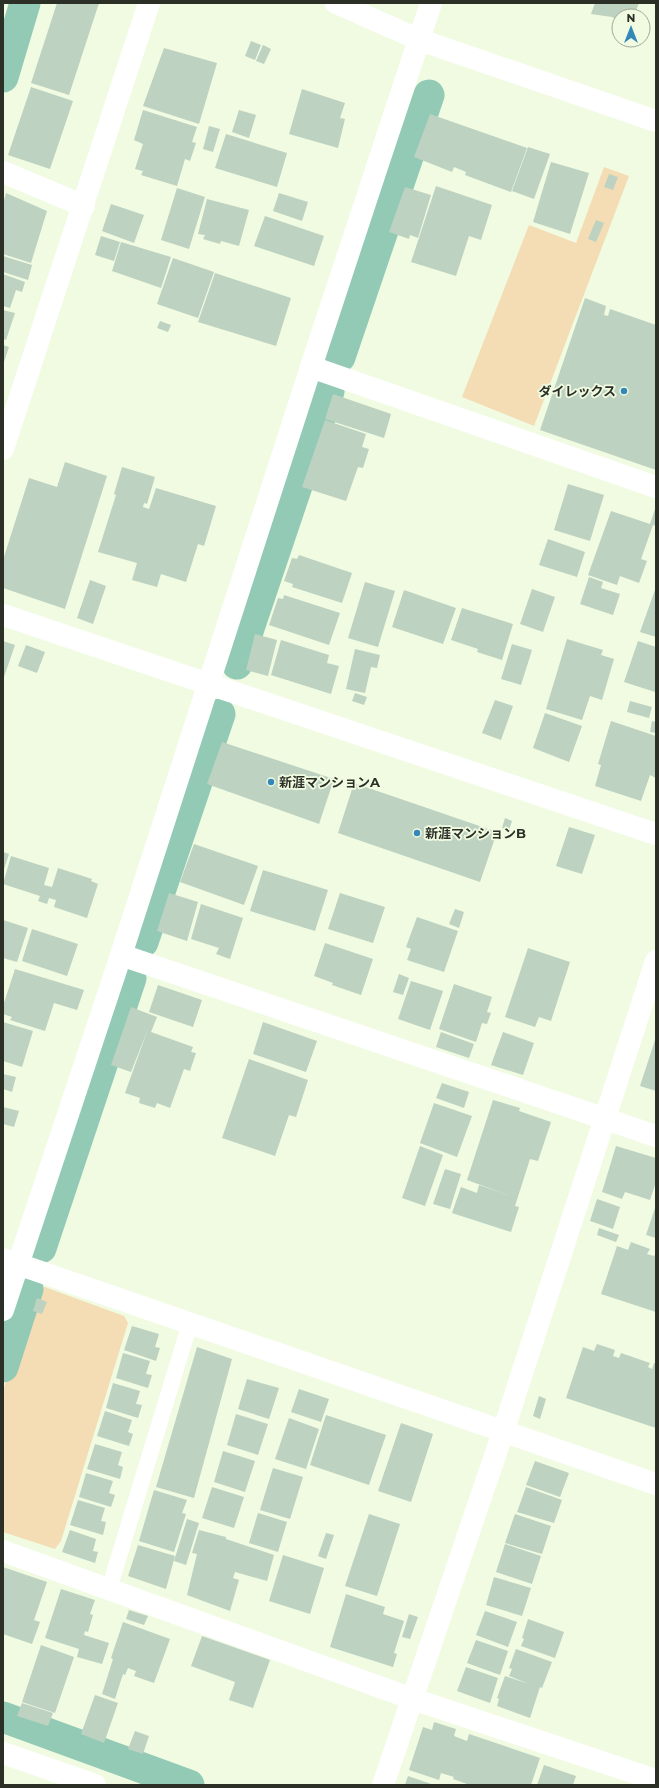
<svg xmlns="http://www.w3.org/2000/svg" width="659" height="1788" font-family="Montserrat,'Noto Sans JP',sans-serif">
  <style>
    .green { fill: #f4ddb4 }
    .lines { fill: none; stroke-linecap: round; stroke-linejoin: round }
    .canal { stroke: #92cab6; stroke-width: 31 }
    .building { fill: #bdd2c0 }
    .service { stroke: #fff; stroke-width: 16 }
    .minor { stroke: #fff; stroke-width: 22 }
    .tertiary { stroke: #fff; stroke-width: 22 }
    .poi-dot { fill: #3488b8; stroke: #f0fbe2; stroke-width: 1.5 }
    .labels { text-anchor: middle; stroke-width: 3.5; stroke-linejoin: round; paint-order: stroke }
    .poi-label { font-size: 13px; font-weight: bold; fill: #2b2f26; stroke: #f0fbe2; text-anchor: start }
  </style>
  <rect width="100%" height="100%" fill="#f0fbe2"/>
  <path class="green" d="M604 167 629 176 534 426 462 397 529 225 576 243Z
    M42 1286 124 1316 128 1323 61 1541 55 1549 3 1532V1391L34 1290Z"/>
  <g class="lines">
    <path class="canal" d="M3 77 25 3
      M340 357 429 95
      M237 664 329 391
      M143 942 220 714
      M41 1248 131 978
      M3 1367 28 1289
      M3 1717 189 1785"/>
  </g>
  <path class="building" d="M57 3H99L69 95 31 83Z
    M595 3H639L634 16H619V21L612 17 591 14Z
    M251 41 261 45 255 60 245 56Z
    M263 45 271 49 264 64 256 61Z
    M164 48 217 63 199 124 143 106Z
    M31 87 73 101 50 169 8 155Z
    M302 89 345 103 340 118 345 119 338 148 289 134Z
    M143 110 197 127 192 142 196 143 190 161 185 159 177 186 141 175 143 171 135 169 143 144 134 140Z
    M239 110 256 115 249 138 232 132Z
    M430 114 527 148 511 192 465 175 466 172 454 167 452 172 414 157Z
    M209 126 220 129 213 152 203 149Z
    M226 134 287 153 277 187 215 168Z
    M528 147 550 154 534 199 512 191Z
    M551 162 589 173 570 234 533 222Z
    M609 174 618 177 613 190 604 187Z
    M436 186 492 205 481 240 469 236 456 276 411 262Z
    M405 187 431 195 418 238 410 235 409 239 389 232Z
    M177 188 205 197 189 249 161 240Z
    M6 193 47 211 31 263 3 254V204Z
    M279 193 308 202 302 221 273 211Z
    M207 199 249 210 239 246 221 241 220 244 203 239 205 235 198 234Z
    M111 204 144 215 134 243 102 231Z
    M265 216 324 236 314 266 254 246Z
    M596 220 604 223 596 242 588 239Z
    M101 236 120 242 114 261 95 255Z
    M121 242 171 257 161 288 112 271Z
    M3 256 32 265 28 280 3 272Z
    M173 258 214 272 198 318 157 304Z
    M215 273 291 298 276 346 198 322Z
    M3 274 25 282 22 292 16 290 10 308 3 306Z
    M585 298 606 306 604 315 608 316 610 309 656 325V470L540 430Z
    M3 310 15 313 6 340 3 339Z
    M160 321 171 325 168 332 157 328Z
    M3 345 9 347 3 365Z
    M333 394 391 414 384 438 325 419Z
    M325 420 366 434 362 447 369 449 363 468 358 467 346 501 302 487Z
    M65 462 107 476 65 609 3 588V560L29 478 57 487Z
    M122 467 155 477 147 504 144 503 143 507 149 509 156 488 216 506 204 546 198 544 186 582 161 574 157 587 132 580 137 563 98 552 116 495 114 494Z
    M568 484 604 495 590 541 554 530Z
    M656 506V526L653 525 641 559 647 561 639 583 620 576 617 585 588 575 611 511 650 524Z
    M548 539 585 552 577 577 539 565Z
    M299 555 352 573 342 603 292 587 293 584 284 581 292 558 297 559Z
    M589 577 603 582 601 588 620 594 613 615 580 604Z
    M90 580 106 586 93 624 77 618Z
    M365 582 395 591 378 647 348 638Z
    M656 587V637L640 632Z
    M532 589 555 597 543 632 520 624Z
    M404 590 456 608 443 644 392 627Z
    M284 595 340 613 329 645 269 625 278 598 283 599Z
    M462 608 513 624 502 660 477 652 478 649 451 640Z
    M255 634 277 640 268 676 246 670Z
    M567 639 603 650 601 655 614 659 602 700 590 696 582 720 546 709Z
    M281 640 329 655 327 663 339 666 331 694 271 675Z
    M3 641 15 645 3 680Z
    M638 641 656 647 655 692 624 682Z
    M512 644 532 650 521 685 501 679Z
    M26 645 45 652 37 673 18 666Z
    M355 649 380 655 377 668 371 667 365 693 346 689Z
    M355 693 367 697 364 705 352 701Z
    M495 700 513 706 501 740 482 733Z
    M630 701 652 707 649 718 627 712Z
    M545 713 582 726 569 762 533 748Z
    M611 721 656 736V778L650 775 641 801 595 786 601 765 598 764Z
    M652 721 656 722V733L650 732Z
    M222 742 334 779 319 824 207 784Z
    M354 783 497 832 480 882 338 833Z
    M505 818 512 821 509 830 502 828Z
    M569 827 595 835 582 874 556 866Z
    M194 844 258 866 244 905 180 882Z
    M3 852 9 854 3 872Z
    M11 856 49 868 44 885 52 887 58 868 92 879 91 881 98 884 87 918 54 907 56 900 49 898 47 904 38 901 40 896 3 884Z
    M263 870 328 890 315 931 250 911Z
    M169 893 198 902 187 941 157 931Z
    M340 893 385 907 373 943 328 929Z
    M201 904 243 918 230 959 216 954 219 948 191 939Z
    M455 909 464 912 459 928 449 924Z
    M417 917 458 931 444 972 407 960 411 949 406 947Z
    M3 920 28 928 17 962 3 958Z
    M32 929 78 944 67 976 22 961Z
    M325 943 373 959 361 995 332 985 333 983 314 976Z
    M528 948 570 962 551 1021 539 1017 535 1027 505 1017Z
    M15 969 84 990 77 1010 54 1003 45 1031 10 1020 12 1017 3 1014V1006Z
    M399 974 409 978 403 995 393 992Z
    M411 981 443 991 430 1030 398 1019Z
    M454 984 492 997 487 1012 491 1013 487 1024 482 1023 476 1042 439 1029Z
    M158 985 202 1000 193 1027 149 1012Z
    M131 1007 157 1017 151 1032 193 1047 191 1052 196 1053 190 1071 184 1069 170 1108 157 1103 155 1108 139 1103 140 1098 125 1093 148 1029 131 1072 111 1065Z
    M3 1022 33 1031 22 1067 3 1061Z
    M263 1022 317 1041 306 1072 253 1054Z
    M441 1032 474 1044 469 1058 436 1047Z
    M503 1032 534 1043 523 1075 491 1065Z
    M656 1037V1091L640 1086Z
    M249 1059 308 1080 296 1117 289 1115 275 1156 222 1138Z
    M3 1074 16 1077 12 1092 3 1089Z
    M442 1083 469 1092 464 1108 436 1098Z
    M493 1100 520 1108 519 1111 551 1122 538 1161 530 1159 515 1206 519 1207 511 1232 452 1213 461 1187 477 1193 479 1185 508 1195 467 1180Z
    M434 1103 472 1116 457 1157 420 1143Z
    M3 1107 19 1111 14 1127 3 1124Z
    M420 1146 443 1155 425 1206 402 1198Z
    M616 1146 656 1158V1182L650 1200 625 1192 622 1199 602 1192Z
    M445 1169 461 1174 450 1209 433 1204Z
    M597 1199 620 1207 613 1229 590 1221Z
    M656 1205V1238L646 1235Z
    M599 1228 619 1235 616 1242 597 1235Z
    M631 1242 650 1249 647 1254 654 1256 656 1253V1312L601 1294 617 1246 628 1250Z
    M37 1298 47 1302 42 1314 33 1311Z
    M132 1326 159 1334 155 1347 160 1348 156 1361 124 1350Z
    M597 1344 615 1350 613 1356 619 1358 621 1353 650 1363 648 1367 652 1369 654 1363 656 1364V1428L566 1398 583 1347 594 1351Z
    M197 1347 232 1359 194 1498 156 1487Z
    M123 1353 150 1361 146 1374 152 1375 148 1388 116 1378Z
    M247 1379 279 1388 269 1419 238 1409Z
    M113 1383 140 1391 136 1404 142 1405 138 1418 106 1408Z
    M299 1389 329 1399 321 1422 291 1412Z
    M539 1396 546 1399 540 1419 533 1416Z
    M105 1411 132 1420 128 1432 133 1434 129 1446 97 1436Z
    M236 1414 268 1424 258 1455 227 1445Z
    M326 1415 386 1435 369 1485 310 1465Z
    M289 1418 319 1429 306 1469 275 1459Z
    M401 1423 433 1434 411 1502 378 1491Z
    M95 1444 122 1452 118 1465 123 1467 120 1479 87 1469Z
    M223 1451 255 1461 245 1492 214 1482Z
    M535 1461 569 1473 560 1497 526 1485Z
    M273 1468 303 1477 290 1519 260 1510Z
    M86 1473 113 1481 109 1493 115 1495 111 1507 79 1497Z
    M212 1487 244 1497 234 1528 202 1518Z
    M526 1487 562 1500 554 1523 517 1512Z
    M154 1490 187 1500 182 1513 186 1514 174 1552 139 1541Z
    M78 1500 105 1508 101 1521 106 1522 103 1535 70 1525Z
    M258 1513 287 1522 278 1552 249 1543Z
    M369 1514 400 1524 377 1596 345 1586Z
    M515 1514 551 1526 542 1554 505 1543Z
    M187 1519 199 1523 186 1565 174 1561Z
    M70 1530 96 1539 93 1551 98 1552 95 1563 62 1552Z
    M199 1530 226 1537V1539L274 1555 267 1581 235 1572 233 1578 239 1580 230 1611 187 1595 197 1554 192 1553Z
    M326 1533 334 1535 326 1559 318 1556Z
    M505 1544 541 1556 532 1584 496 1572Z
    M138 1545 175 1556 166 1589 128 1576Z
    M283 1555 324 1568 310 1614 269 1601Z
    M3 1567 47 1582 34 1620 40 1622 32 1644 3 1634Z
    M494 1577 531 1588 522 1616 486 1605Z
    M61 1589 95 1600 90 1614 93 1615 88 1632 85 1631 84 1635 109 1643 102 1664 77 1657 79 1649 45 1638Z
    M346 1594 385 1607 383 1614 404 1621 394 1653 397 1654 393 1667 330 1647Z
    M129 1610 148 1616 144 1625 126 1619Z
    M485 1611 517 1622 508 1647 476 1635Z
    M409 1614 418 1617 410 1639 402 1637Z
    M528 1619 564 1632 555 1658 521 1646 524 1639 522 1638Z
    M123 1622 170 1639 154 1683 134 1676 136 1671 128 1668 125 1675 123 1674 115 1699 102 1694 113 1659 111 1658Z
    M202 1636 270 1660 253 1708 229 1700 235 1682 191 1666Z
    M476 1640 508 1651 500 1675 467 1663Z
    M41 1645 74 1657 55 1713 22 1702Z
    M516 1649 552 1662 542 1688 540 1687 530 1718 497 1706 499 1699 497 1698 505 1676 529 1684 509 1676 512 1669 509 1668Z
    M466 1667 498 1678 490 1703 457 1691Z
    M95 1695 118 1703 104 1743 81 1734Z
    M22 1703 53 1713 48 1726 17 1716Z
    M434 1722 456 1729 454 1736 467 1741 469 1734 540 1758 531 1785H470L453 1779 454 1777 441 1773 439 1780 409 1770 423 1727 432 1730Z
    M135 1731 149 1736 143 1754 128 1749Z
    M544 1765 576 1776 573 1785H537Z
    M408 1776 434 1785H405Z"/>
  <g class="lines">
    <path class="service" d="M109 1589 190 1323"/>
    <path class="minor" d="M3 172 84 206
      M311 367 656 487
      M3 615 656 834
      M121 955 656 1136
      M3 1259 656 1484
      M3 1551 413 1699 656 1780
      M383 1785 503 1432 656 961"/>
    <path class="tertiary" d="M336 3 420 40 656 121
      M3 449 149 3
      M3 1310 121 955 311 367 431 3
      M3 1753 95 1785"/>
  </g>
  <g class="poi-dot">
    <circle cx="624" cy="391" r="4"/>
    <circle cx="271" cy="782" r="4"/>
    <circle cx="417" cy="833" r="4"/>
  </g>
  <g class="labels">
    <g class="poi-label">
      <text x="616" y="396" text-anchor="end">ダイレックス</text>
      <text x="279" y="787">新涯マンションA</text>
      <text x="425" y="838">新涯マンションB</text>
    </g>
  </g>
  <rect width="659" height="1788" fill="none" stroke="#2b2f26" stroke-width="8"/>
  <g transform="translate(631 28)"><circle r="19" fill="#f0fbe2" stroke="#a1a997"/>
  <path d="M0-3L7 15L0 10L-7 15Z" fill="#3488b8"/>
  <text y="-6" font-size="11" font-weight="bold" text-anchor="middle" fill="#2b2f26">N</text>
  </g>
</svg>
